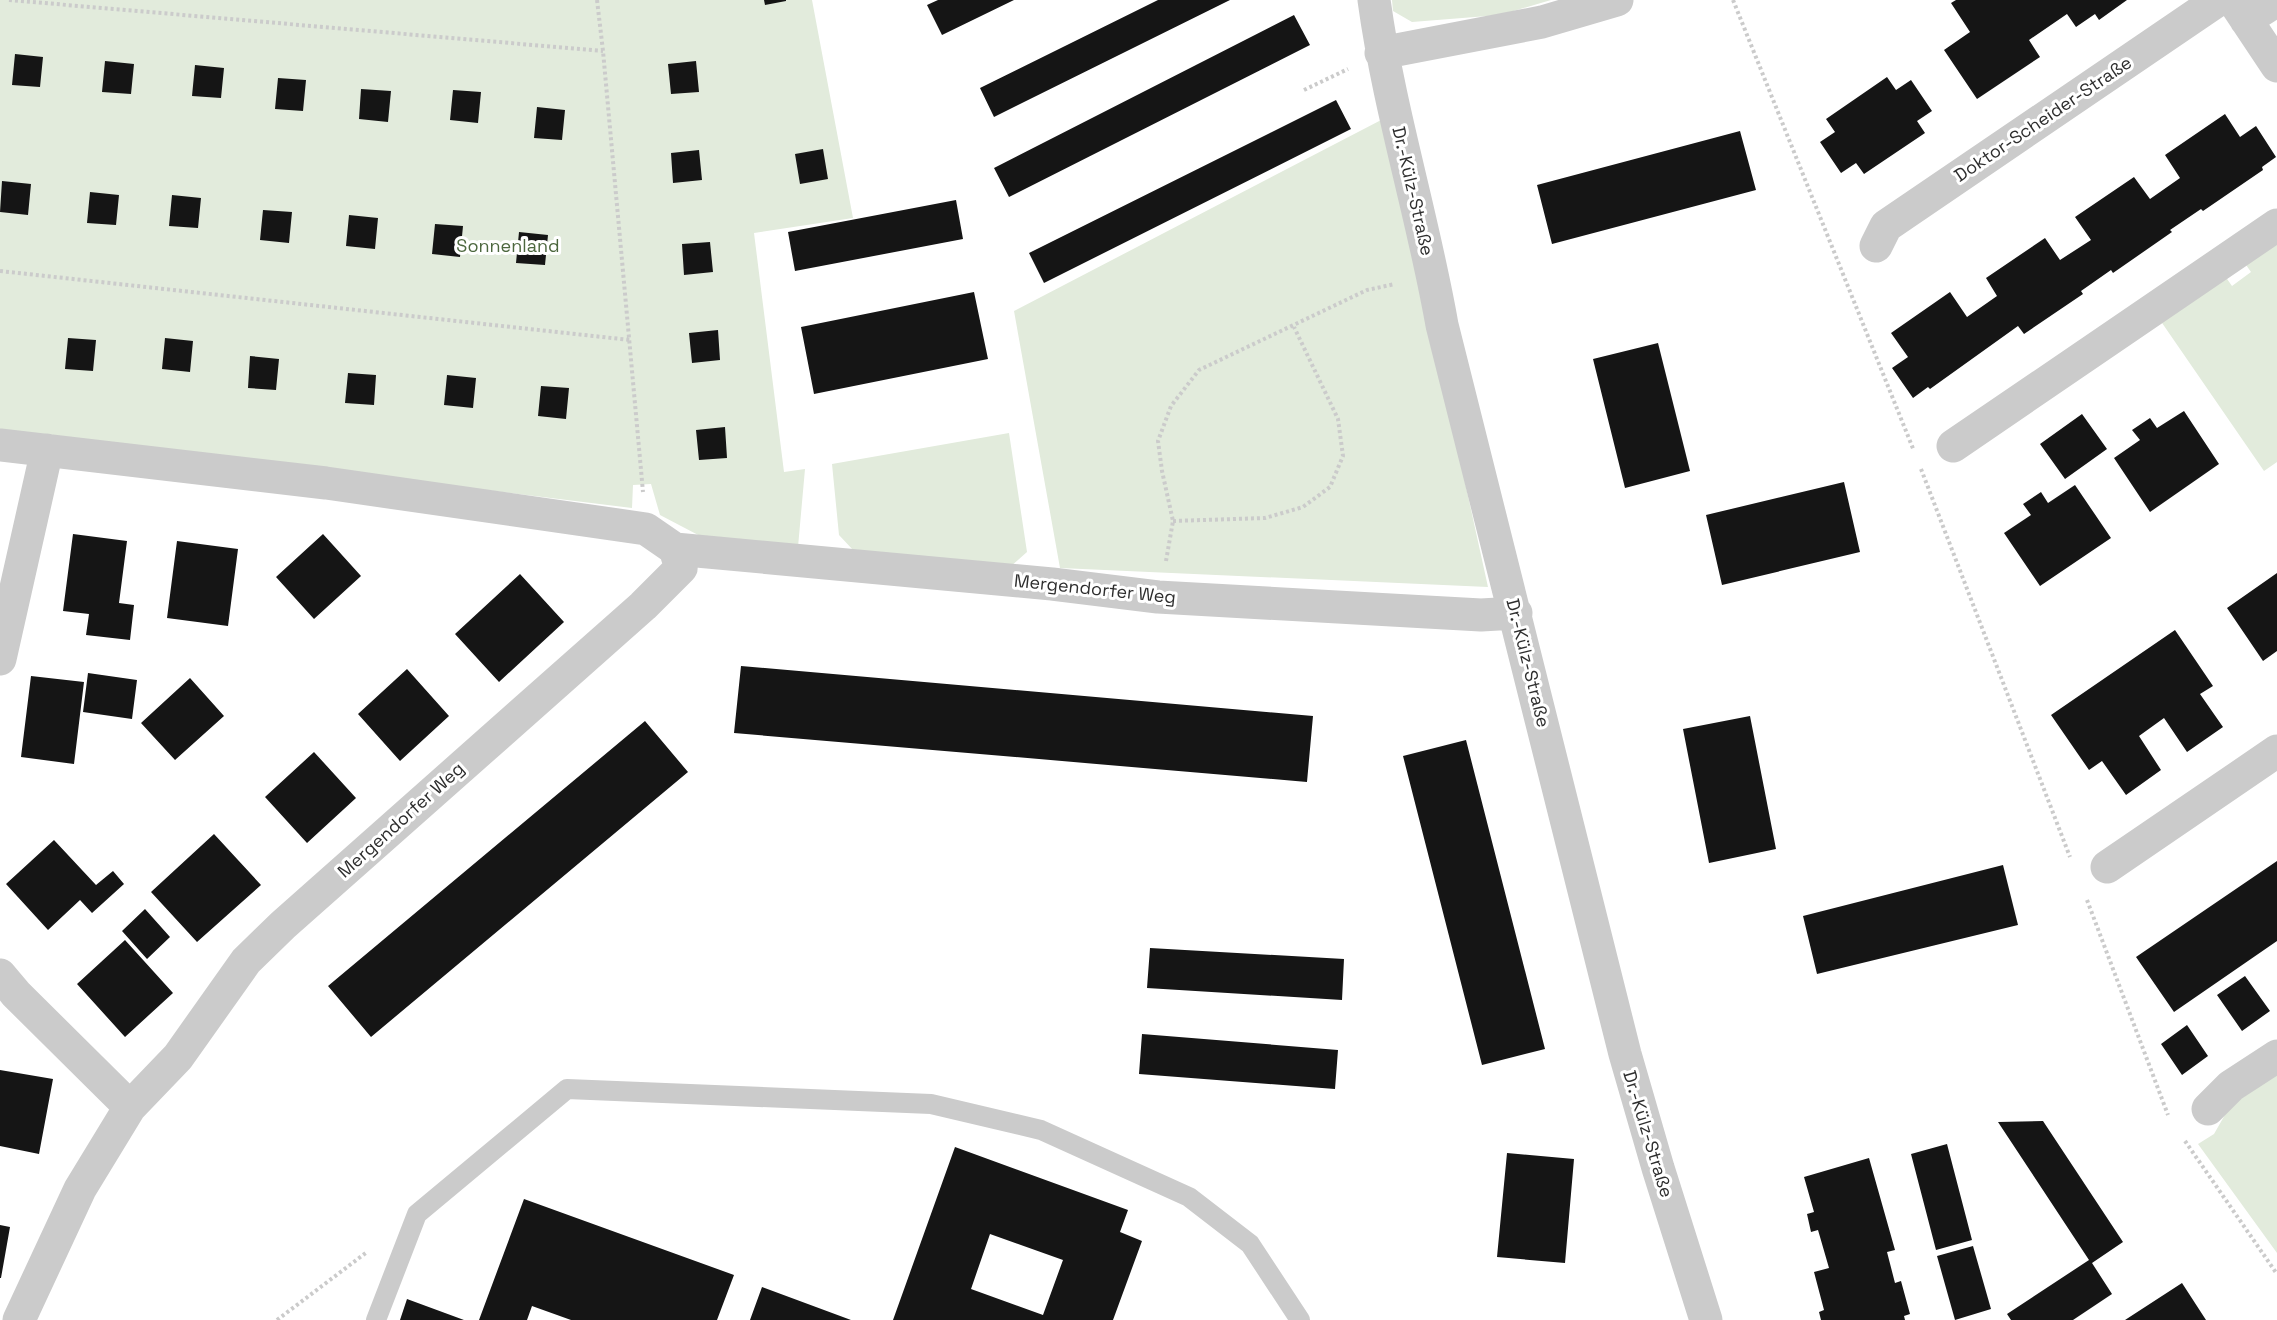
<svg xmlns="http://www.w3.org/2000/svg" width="2277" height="1320" font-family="'Space Grotesk',sans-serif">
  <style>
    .green { fill: #e2ebdc }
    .building { fill: #151515; fill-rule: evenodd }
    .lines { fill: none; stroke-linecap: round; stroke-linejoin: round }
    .path { stroke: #cbcbcb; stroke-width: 4; stroke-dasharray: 3 3; stroke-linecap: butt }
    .service { stroke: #cbcbcb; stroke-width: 20 }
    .minor { stroke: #cbcbcb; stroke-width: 33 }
    .labels { text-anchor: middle; stroke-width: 6; stroke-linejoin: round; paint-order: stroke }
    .street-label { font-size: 18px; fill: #2e2e2e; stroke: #fff }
    .park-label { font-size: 18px; fill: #4c673e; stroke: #fff }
  </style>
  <rect width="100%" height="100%" fill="#fff"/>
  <path class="green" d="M0 0H812L853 218 754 233 784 472 805 469 798 547 702 537 660 515 651 484 633 485 632 508 0 430Z
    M1392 0H1551L1500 15 1412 22 1393 11Z
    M1385 118 1488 587 1060 568 1014 311Z
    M2277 242V462L2264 471 2160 320 2225 276 2232 286 2251 272 2244 262Z
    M1009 433 1027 552 1011 566 853 550 839 535 832 464Z
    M2277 1074V1253L2198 1144 2214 1134 2230 1106Z"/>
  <path class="building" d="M764 0H786V1L765 5Z
    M938 0H1014L942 35 927 5Z
    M1158 0H1230L994 117 980 88Z
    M1956 0H2127L2099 20 2095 14 2076 27 2067 14 2029 40 2040 57 1977 99 1944 50 1970 32 1951 3Z
    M1294 15 1310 45 1009 197 994 168Z
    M15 54 43 57 40 87 12 85Z
    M105 61 134 64 131 94 102 92Z
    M696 61 699 92 671 94 668 64Z
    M195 65 224 68 221 98 192 96Z
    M1887 77 1896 90 1911 80 1932 111 1917 121 1925 133 1864 174 1856 163 1841 173 1820 142 1835 132 1826 119Z
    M278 78 306 80 303 111 275 109Z
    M361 89 391 91 388 122 359 119Z
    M453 90 481 92 478 123 450 120Z
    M1336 100 1351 129 1044 283 1029 253Z
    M537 107 565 110 562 140 534 138Z
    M2225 114 2240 137 2256 126 2276 157 2262 167 2263 170 2203 211 2201 209 2170 230 2172 232 2113 273 2111 270 2081 291 2083 294 2024 334 2018 326 1930 389 1928 387 1913 398 1892 368 1908 357 1891 333 1950 292 1967 317 1997 296 1986 278 2045 238 2060 260 2091 240 2075 217 2134 177 2150 199 2180 178 2165 155Z
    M1740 131 1756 190 1552 244 1537 185Z
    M823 149 828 179 800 184 795 154Z
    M699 150 702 180 673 183 671 153Z
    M2 181 31 184 28 215 0 212Z
    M90 192 119 195 116 225 87 223Z
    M172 195 201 198 198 228 169 226Z
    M956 200 963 239 795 271 788 232Z
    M263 210 292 212 289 243 260 240Z
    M349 215 378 218 375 249 346 246Z
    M435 224 463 226 460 257 432 254Z
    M519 232 548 235 545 265 516 263Z
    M710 242 713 272 684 275 682 244Z
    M974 292 988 359 814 394 801 327Z
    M718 330 720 360 692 363 689 333Z
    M68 338 96 340 93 371 65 369Z
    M165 338 193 341 190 372 162 369Z
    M1658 343 1690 471 1625 488 1593 359Z
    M250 356 279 359 276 390 248 388Z
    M348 373 376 375 374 405 345 403Z
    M447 375 476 378 473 408 444 405Z
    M541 386 569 388 566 419 538 416Z
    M2184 411 2219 464 2150 512 2114 458 2140 440 2132 430 2150 418 2157 428Z
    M2082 414 2107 449 2065 479 2040 444Z
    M725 427 727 458 699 460 696 430Z
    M1844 482 1860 552 1722 585 1706 515Z
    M2075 485 2111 538 2040 586 2004 533 2031 515 2023 504 2041 492 2048 503Z
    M73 534 127 541 119 603 134 605 130 640 86 635 89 614 63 611Z
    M323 534 361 576 314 619 276 577Z
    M177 541 238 549 228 626 167 618Z
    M2277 573V651L2263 661 2227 608Z
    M520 574 564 622 499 682 455 634Z
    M2175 630 2213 686 2200 694 2223 727 2187 752 2164 718 2139 736 2161 770 2126 795 2102 761 2089 770 2051 715Z
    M741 666 1313 716 1307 782 734 733Z
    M407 669 449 716 400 761 358 714Z
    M88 673 137 680 132 719 83 712Z
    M31 676 84 682 74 764 21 757Z
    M190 678 224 716 175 760 141 723Z
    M1750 716 1776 849 1709 863 1683 729Z
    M645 721 688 772 371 1037 328 986Z
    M1466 740 1545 1049 1482 1065 1403 756Z
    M314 752 356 798 307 843 265 797Z
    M214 834 261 885 197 942 151 892Z
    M54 840 96 885 113 871 124 884 92 913 80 900 48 930 6 884Z
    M2277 861V941L2174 1012 2136 957Z
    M2003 865 2018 925 1817 974 1803 916Z
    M145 909 170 937 147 959 122 931Z
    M125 940 173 993 125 1037 77 984Z
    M1150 948 1344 959 1342 1000 1147 988Z
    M2245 976 2270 1011 2242 1031 2217 995Z
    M2187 1025 2208 1056 2182 1075 2161 1044Z
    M1142 1034 1338 1050 1335 1089 1139 1074Z
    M0 1070 53 1079 39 1154 0 1146Z
    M2043 1121 2123 1242 2092 1263 2112 1294 2073 1320H2011L2007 1314 2089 1260 1998 1122Z
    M1947 1144 1972 1240 1936 1250 1911 1154Z
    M955 1147 1128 1210 1120 1232 1142 1241 1113 1320H893ZM990 1234 1063 1260 1043 1315 971 1289Z
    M1507 1153 1574 1159 1565 1263 1497 1257Z
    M1869 1158 1895 1250 1887 1252 1895 1283 1901 1281 1910 1314 1904 1316 1905 1320H1821L1819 1312 1824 1310 1814 1272 1829 1268 1818 1230 1811 1232 1807 1214 1814 1212 1804 1177Z
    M524 1199 734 1275 717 1320H571L532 1306 527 1320H479Z
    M0 1225 10 1227 1 1278H0Z
    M1973 1246 1991 1309 1955 1320 1937 1256Z
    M2182 1283 2206 1320H2125Z
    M762 1287 851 1320H750Z
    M407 1299 464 1320H400Z"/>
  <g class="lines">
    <path class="path" d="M9 0 603 51
      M597 0 603 51 643 492
      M1733 0 1914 451
      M1304 90 1348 69
      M0 271 630 340
      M1921 469 2070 857
      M1173 521 1265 518 1303 507 1330 487 1343 456 1338 419 1294 327
      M1166 561 1173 521 1162 471 1158 441 1171 406 1199 370 1367 290 1395 284
      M2087 900 2168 1115
      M2185 1141 2277 1274
      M277 1320 367 1252"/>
    <path class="service" d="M376 1320 417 1214 567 1089 931 1104 1041 1130 1189 1197 1250 1244 1300 1320"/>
    <path class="minor" d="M1374 0C1389 110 1423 216 1442 325L1625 1054 1658 1168 1706 1320
      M2233 0 2277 66
      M2246 20 2277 0
      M1381 53 1542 22 1617 0
      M1876 246 1886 226 2218 0
      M0 445 326 483 646 529 675 549 1052 584 1158 597 1481 615 1516 613
      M1953 446 2277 225
      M0 659 47 450
      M2107 867 2277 751
      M0 975 16 994 130 1107
      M2208 1109 2231 1086 2277 1056
      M19 1320 80 1189 130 1107 178 1057 246 961 283 925 643 606 681 568 675 549"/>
  </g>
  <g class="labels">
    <g class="street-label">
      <text transform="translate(2043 119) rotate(-34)" y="6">Doktor-Scheider-Straße</text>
      <text transform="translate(1413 191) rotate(77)" y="6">Dr.-Külz-Straße</text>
      <text transform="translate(1095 589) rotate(6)" y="6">Mergendorfer Weg</text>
      <text transform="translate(1528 663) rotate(76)" y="6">Dr.-Külz-Straße</text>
      <text transform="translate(401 820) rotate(-42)" y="6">Mergendorfer Weg</text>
      <text transform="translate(1648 1134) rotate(73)" y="6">Dr.-Külz-Straße</text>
    </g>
    <g class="park-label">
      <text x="508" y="252">Sonnenland</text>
    </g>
  </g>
</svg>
